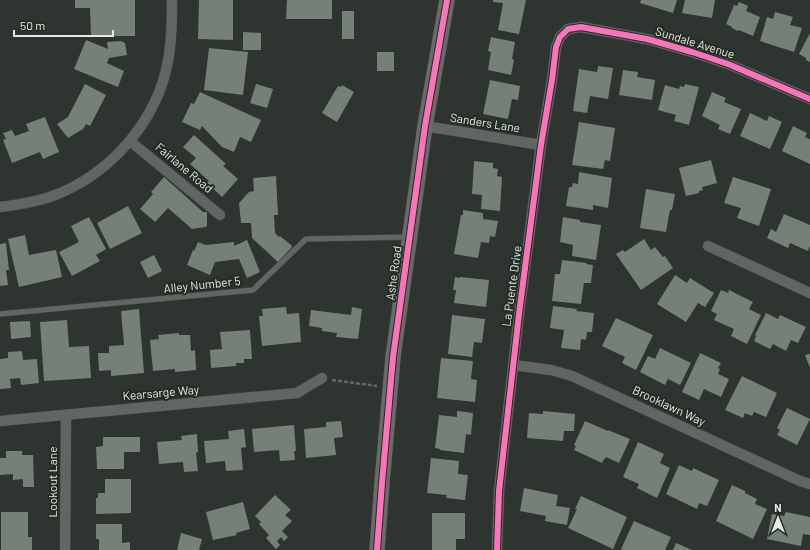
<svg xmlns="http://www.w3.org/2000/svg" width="810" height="550" font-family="Barlow,sans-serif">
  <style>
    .building { fill: #758178 }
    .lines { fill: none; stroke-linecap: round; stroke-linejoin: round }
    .lane-casing { stroke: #4d514d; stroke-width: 6 }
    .street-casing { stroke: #4d514d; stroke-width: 11 }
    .secondary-casing { stroke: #4d514d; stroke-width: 16 }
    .path { stroke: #656a66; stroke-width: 2.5; stroke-dasharray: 4 2; stroke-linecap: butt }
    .lane { stroke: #626663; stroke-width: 5 }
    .street { stroke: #626663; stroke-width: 10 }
    .secondary { stroke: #6a6a68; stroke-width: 15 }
    .cycleway-casing { stroke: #232c25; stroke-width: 8 }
    .cycleway { stroke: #fb73b8; stroke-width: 6 }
    .labels { text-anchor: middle; stroke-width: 4; stroke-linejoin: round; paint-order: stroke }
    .street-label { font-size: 12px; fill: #e4eae5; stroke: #232c25 }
  </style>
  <rect width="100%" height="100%" fill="#2e342f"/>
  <path class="building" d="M75 0H135V36H91L90 8H75Z
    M199 0H233V40L198 39Z
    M287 0H332V19H286Z
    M493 0H526L519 34 498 30 503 3 493 2Z
    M641 0H677L673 13 640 3Z
    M685 0H715L712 18 682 13Z
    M739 2 748 6 746 11 760 17 753 36 739 30 738 31 732 28V27L726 24 734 5 737 6Z
    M342 11H354V39H342Z
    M775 12 793 17 790 25 802 28 794 52 760 41 767 17 773 19Z
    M243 32 261 33V50H243Z
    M810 33V62L806 60V58L799 54Z
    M491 37 515 42 512 59 514 60 511 75 488 70 491 52 488 51Z
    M86 40 108 49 107 42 121 41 125 43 127 55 109 58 107 63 124 71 118 87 74 69Z
    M209 48 248 52 243 95 204 90Z
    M377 52H394V71H377Z
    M598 66 613 68 608 99 590 96 587 113 573 111 579 69 597 72Z
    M623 70 638 72 637 77 655 80 652 100 619 95Z
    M490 80 520 86 518 100 512 99 508 119 483 114Z
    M85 84 106 95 90 126 86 124 83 129 68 138 57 124 68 117Z
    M256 84 273 89 267 108 250 103Z
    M685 84 699 87 689 125 674 121 676 115 658 110 665 85 679 89 680 86 684 87Z
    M342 85 354 92 337 122 322 113 338 86 341 87Z
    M200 92 261 120 251 142 240 137 234 152 222 147 202 126 200 130 182 122 191 103 194 104Z
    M712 92 726 98 724 102 741 109 730 134 718 129 720 125 702 116Z
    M750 113 767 121 769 116 782 122 770 149 740 136Z
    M45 117 59 152 43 159 40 152 12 163 3 140 6 139 3 133 12 130 15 136 29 131 26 124Z
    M579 122 615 128 610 161 605 160 603 169 572 165Z
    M793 126 807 133 805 137 810 139V164L782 151Z
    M194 135 226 164 223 166 238 179 222 197 207 183 209 181 190 164 196 158 183 147Z
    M711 160 717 183 702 187 703 190 699 191V193L686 196 679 168Z
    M474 161 493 163V168L498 169 497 176 502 177 500 211 481 209 482 195 472 194Z
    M579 172 612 178 608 208 593 205V210L566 206 569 187H572L573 183 578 184Z
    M276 176 278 215H274L275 233 279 237 280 236 291 245 292 247 278 262 252 238 251 223H241L239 203 249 192 254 191 253 178Z
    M164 177 203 212H207V225L206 227 192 229 168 208 155 222 140 209 153 194 151 192Z
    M733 177 771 189 759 226 737 218 741 208 724 203Z
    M646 189 675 194 672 210H670L666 232 640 228Z
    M128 206 142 233 110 249 97 223Z
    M463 210 483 213V219L498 221 495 237 490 236 489 243 481 242 478 258 454 254 461 215H463Z
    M784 214 810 225V245L808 251 790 243 788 248 767 238 771 229 776 232Z
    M89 217 106 249 96 255 100 261 72 276 59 252 79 242 71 226Z
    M563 217 580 220V222L601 225 596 260 572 256 573 245 560 242Z
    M25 235 29 255 56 250 62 277 19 287 8 239Z
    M644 239 651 250 655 247 663 257 665 256 673 268 641 290 616 254 623 250 625 252Z
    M247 240 260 272 247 278 239 259 215 262 210 275 187 265 193 250 194 251 198 242 206 245 234 242V246Z
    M6 243 9 270H6L8 285 0 286V244Z
    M154 255 162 271 148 278 140 262Z
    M562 260 587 263 586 264 593 265 591 283H584L581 304 552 301 555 274H560Z
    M675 275 687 283 690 278 714 293 705 307 698 303 686 322 657 304Z
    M455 277 460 278V277L489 280 486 307 454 303 456 290H453Z
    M721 290 728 293 729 290 753 302 749 309 761 315 747 344 731 336 734 329 714 320 717 314 711 311Z
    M553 306 577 309 576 311 594 313 592 332H587L586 340 581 339 580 350 561 348 564 330 550 328Z
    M286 307 287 314 299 313 301 342 262 346 259 316H263L262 309Z
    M352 307 362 309 358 339 336 337 337 333 322 331V328L309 326 311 310 351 315Z
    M139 309 144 373 111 376V370L99 371 98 353H109V346L124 345 121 311Z
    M766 313 778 319 780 315 806 327 798 343 791 340 786 351 773 344 770 349 754 341 756 336 755 335Z
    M452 315 485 319 482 343 474 342 472 357 448 354Z
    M616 318 653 335 636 370 622 363 625 357 602 346Z
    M67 320 69 347 89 346 91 378 44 381 40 322Z
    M30 321 31 337 11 339 10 322Z
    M250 330 252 359H244V363H236V366L211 368 210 350 222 349 220 332Z
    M179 333V335H190L191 351 195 350 196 370 175 372V369L153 371 150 340 159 339 158 335Z
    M660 348 691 363 680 385 668 379 665 385 640 372 648 356 655 359Z
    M22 351 23 360 37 359 39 383 21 385 20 378 10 379 11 388 0 389V359L8 358V352Z
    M700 353 721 363 718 368 720 369 718 374 729 379 721 397 704 389 699 400 682 392Z
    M810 354V368L805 355Z
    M441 358 473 361 471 379 477 380 475 402 437 398Z
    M742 376 777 393 766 417 754 412 752 416 745 413 743 418 725 410Z
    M787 408 810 419 797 445 777 435 780 430 777 428Z
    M457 411 473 413 471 435 466 434 464 453 440 450V449L435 448 439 415 457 417Z
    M543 411 575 414 574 431H564L563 441 527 438 529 413 543 414Z
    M341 421 343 437 334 438 336 455 306 458 304 429 326 427V422Z
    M585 421 608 431V430L630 439 619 463 606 457 605 459H604L602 463 574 450 576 446 574 445Z
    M294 425 296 451H294L295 460 280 461 279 450 254 452 252 429Z
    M244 429 246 447 241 448 243 470 226 471 225 461 206 463 204 441 229 439 228 431Z
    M197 434 198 452 196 453 198 471 184 472 183 462 159 464 157 442 182 440 181 436Z
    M103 437H140V452H124V469H97L96 447 103 446Z
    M638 442 664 454 660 463 670 468 657 498 637 488 639 484 623 477Z
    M6 451H22V455H33L34 487H23V479L13 480V474L0 475V458H6Z
    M431 458 459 461 458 474 468 475 465 500 446 498 447 495 427 493Z
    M679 465 692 471 693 468 719 480 707 506 699 503 697 509 666 494Z
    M105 479H131V513L96 514V498H98V493H105Z
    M732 485 745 491V493L757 499 755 504 767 509 753 539 716 521Z
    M524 488 558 495 556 506 570 508 567 525 545 521 546 516 520 511Z
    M275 495 291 510 285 515 292 521 282 531 288 537 284 541 281 537 277 541 280 545 276 549 266 538 269 535 259 524 261 522 255 516Z
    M581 496 627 517 613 549 568 528 577 509H575Z
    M243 502 250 529 236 533 237 535 213 540 206 512Z
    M1 512H28V537H32V550H1Z
    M786 512 810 517V535L803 534 801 546 767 539 772 514 784 516Z
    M432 513H465V539H456V550H432Z
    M634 521 671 537 665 550H623L621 549Z
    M96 524H122V543L130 542V550H99V539H96Z
    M181 533 202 539 199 550H177Z
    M676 543 692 550H673Z"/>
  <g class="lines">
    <defs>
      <path id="lane" d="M0 314 253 290 306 239 409 237"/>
      <path id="street" d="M425 126 541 145
        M130 141 220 215
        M0 207C17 205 34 202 50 197 109 176 157 122 168 61 172 40 172 20 172 0
        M708 246 810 293
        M513 365 551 370 572 376 800 481 810 484
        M0 421 297 393 322 378
        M65 550 66 415
        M497 550 499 491 519 314 541 145 552 80 556 47 560 37 568 29 581 27 647 39 692 52 728 64 810 99"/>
      <path id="secondary" d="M377 550 382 483 393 357 425 126 447 0"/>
    </defs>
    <use href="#lane" class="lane-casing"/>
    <use href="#street" class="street-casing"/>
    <use href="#secondary" class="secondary-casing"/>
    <path class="path" d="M332 380 377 386"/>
    <use href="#lane" class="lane"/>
    <use href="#street" class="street"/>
    <use href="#secondary" class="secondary"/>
    <defs>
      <path id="cycleway" d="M377 550 382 483 393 357 425 126 447 0
        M497 550 499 491 519 314 541 145 552 80 556 47 560 37 568 29 581 27 647 39 692 52 728 64 810 99"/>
    </defs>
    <use href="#cycleway" class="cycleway-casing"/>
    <use href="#cycleway" class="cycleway"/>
  </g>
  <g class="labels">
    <g class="street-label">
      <text transform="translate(695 43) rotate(17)" y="4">Sundale Avenue</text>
      <text transform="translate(485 123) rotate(9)" y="4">Sanders Lane</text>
      <text transform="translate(184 168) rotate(40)" y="4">Fairlane Road</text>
      <text transform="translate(394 273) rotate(-82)" y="4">Ashe Road</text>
      <text transform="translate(202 285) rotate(-6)" y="4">Alley Number 5</text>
      <text transform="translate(512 286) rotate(-82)" y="4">La Puente Drive</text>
      <text transform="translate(161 393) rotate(-5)" y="4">Kearsarge Way</text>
      <text transform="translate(669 406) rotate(25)" y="4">Brooklawn Way</text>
      <text transform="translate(53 482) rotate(-90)" y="4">Lookout Lane</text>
    </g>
  </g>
  <g transform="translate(778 518)" stroke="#232c25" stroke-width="3" paint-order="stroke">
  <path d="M0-3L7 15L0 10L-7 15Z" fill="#e4eae5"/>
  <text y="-6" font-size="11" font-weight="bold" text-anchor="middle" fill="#e4eae5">N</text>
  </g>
  <path d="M14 30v6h99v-6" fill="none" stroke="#e4eae5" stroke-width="2"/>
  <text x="20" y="30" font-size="12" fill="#e4eae5" stroke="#232c25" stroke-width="3" paint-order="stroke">50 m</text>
</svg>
